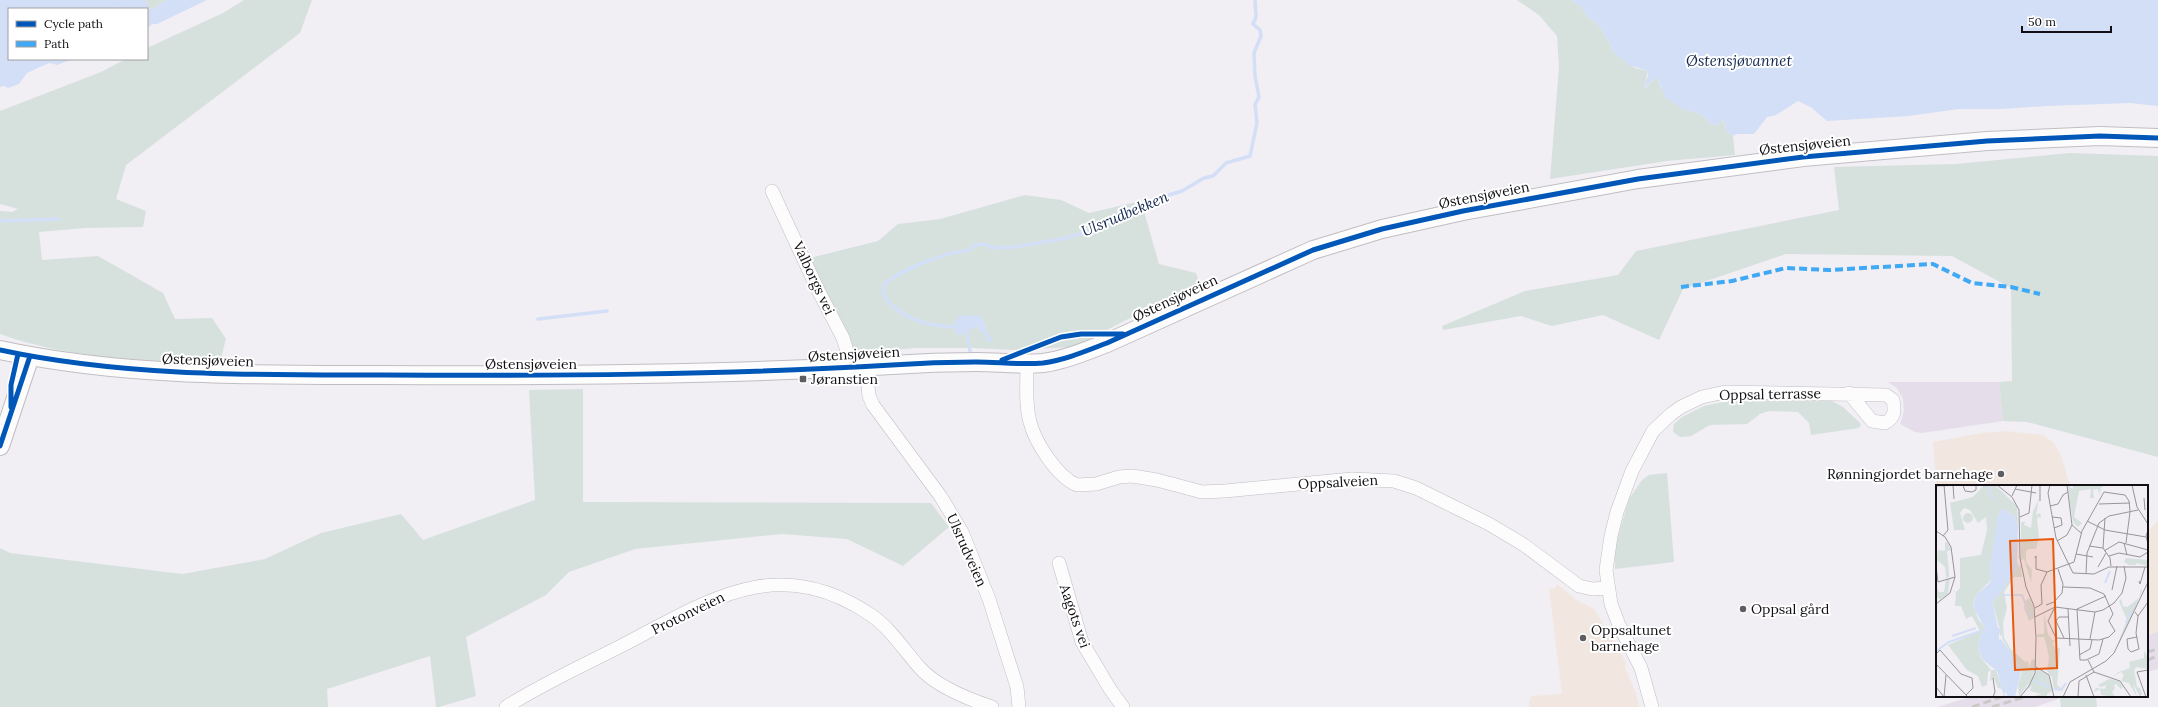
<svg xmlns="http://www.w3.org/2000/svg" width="2158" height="707" font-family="Lora,serif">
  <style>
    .built { fill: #e5deea }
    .education { fill: #f1e7e0 }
    .green { fill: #d6e1dd; fill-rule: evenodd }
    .water { fill: #d3dff6 }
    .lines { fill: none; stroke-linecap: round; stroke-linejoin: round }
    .stream { stroke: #d3dff6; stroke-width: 3.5 }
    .minor-casing { stroke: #c1bec3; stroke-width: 14 }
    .secondary-casing { stroke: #c1bec3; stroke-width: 20 }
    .minor { stroke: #fdfcfd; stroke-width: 13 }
    .secondary { stroke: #fdfcfd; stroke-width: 18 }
    .rail { stroke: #cac9ca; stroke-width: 3; stroke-dasharray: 8 4; stroke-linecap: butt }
    .quiet { stroke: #3fa9f5; stroke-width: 4; stroke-dasharray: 8 4; stroke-linecap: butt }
    .cycleway-casing { stroke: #fff; stroke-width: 8 }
    .cycleway { stroke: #0057b8; stroke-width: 5 }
    .poi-dot { fill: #5f5d62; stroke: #fff; stroke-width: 1.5 }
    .labels { text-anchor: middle; stroke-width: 4; stroke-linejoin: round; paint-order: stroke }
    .street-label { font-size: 14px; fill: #110f13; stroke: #fff }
    .poi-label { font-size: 14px; fill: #110f13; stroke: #fff; text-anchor: start }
    .water-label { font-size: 15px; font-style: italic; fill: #142850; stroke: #fff }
    .inset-river { fill: none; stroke: #d3dff6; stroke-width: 2 }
    .inset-road { fill: none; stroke: #97959a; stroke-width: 1 }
    .view { fill: #e8590c; fill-opacity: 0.15; stroke: #e8590c; stroke-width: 2 }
    .inset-edge { fill: none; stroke: #110f13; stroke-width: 2 }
  </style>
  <rect width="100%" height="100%" fill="#f1eef4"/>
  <path class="built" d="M1888 382H1999L2003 421 1922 433 1915 432 1900 424 1904 411 1903 399 1897 388Z
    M2158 631V669L2147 672V636Z
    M1972 696H2067L2035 707H1938Z"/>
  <path class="education" d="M2005 431 2043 435 2054 443 2061 455 2070 486H1937V494L1933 442 1982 433Z
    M2158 520V631L2147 636V533Z
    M1557 584 1575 599 1594 609 1626 662 1625 668 1636 693 1639 707H1529V700L1532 696 1562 694 1549 589 1555 588Z"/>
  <path class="green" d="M145 0H167L153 9 147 8Z
    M244 0H312L300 33 126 165 116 199 146 211 143 227 85 228 39 232 42 260 98 256 163 293 175 319 212 318 226 339 220 362C147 362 70 359 0 334V211L12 212 18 209 0 204V111L101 72 126 59H147V48L223 13Z
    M1517 0H1572L1581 7 1589 18 1597 23 1610 43 1613 52 1635 68 1648 71 1644 89 1654 79H1658L1661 88 1682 109 1701 114 1711 124 1718 126 1721 120 1725 122 1726 130 1733 136 1735 155 1667 161 1550 179 1559 67 1557 36 1539 15Z
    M2070 153 2158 156V457L2027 422 2003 421 1999 382 2012 381 2011 288 1952 256 1786 254 1683 289 1659 340 1603 315 1552 326 1521 316 1443 330 1442 326 1525 291 1618 275 1636 251 1839 210 1834 167 1956 164Z
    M1025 195 1061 200 1089 213 1141 201 1159 264 1196 273 1200 286 1124 321 1075 347 1013 350 973 348H916L852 353 806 259 878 241 898 224 940 219ZM959 316H977L986 326 984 333 978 331 979 329 977 326 966 330Z
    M583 389V502L931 503 949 527 903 566 847 539 782 534 635 549 569 572 546 595 466 637 476 696 439 707H436L430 656 327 689 328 707H0V548L10 553 182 574 265 559 321 533 401 514 423 540 535 500 529 390Z
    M1732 400 1832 401 1843 407 1861 424 1859 428 1811 435 1809 423 1798 412 1769 411 1760 414 1747 424 1710 425 1691 436 1680 437 1673 432 1674 424 1682 417 1704 406Z
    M1667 473 1674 562 1615 569V548L1629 499 1642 480 1649 475Z
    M2067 696H2096L2097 707H2061L2060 699Z"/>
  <path class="water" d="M0 0H145L148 5 147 8 153 9 167 0H207L157 24H152L147 29V9H120L117 7 114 9H9V59H78L70 60 57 65 50 63 42 66 27 73 19 84 8 88 4 86 0 87Z
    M1572 0H2158V106L2130 103 2047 106 2002 109H1959L1908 116 1827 121 1812 108 1798 101 1776 115 1767 117 1754 134H1737L1733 136 1726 130 1725 122 1722 120 1718 126 1711 124 1701 114 1682 109 1665 97 1658 79H1654L1643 89 1648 76V71L1629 65 1613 52 1610 43 1597 23 1589 18 1581 7Z
    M969 315 981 316 986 326 985 329 993 341 987 342 984 333 978 331 979 328 977 326 960 335 956 333 955 321 959 316Z"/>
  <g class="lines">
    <path class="stream" d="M0 221 59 219
      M538 319 607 311
      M955 327C946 326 938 326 930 324 914 321 877 304 884 285 900 269 947 252 970 250L974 245 985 244 992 248 1015 247 1066 238 1086 232 1114 219 1154 204 1159 198 1182 191 1204 178 1213 176 1226 163 1250 156 1257 123 1255 104 1259 97 1255 76 1254 53 1261 36 1260 30 1253 24 1256 17 1255 0
      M966 330 970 351"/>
    <defs>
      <path id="minor" d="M772 191 818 290 843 338 852 367
        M1027 364C1027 383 1025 404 1030 422 1035 442 1057 477 1077 485L1096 484 1119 477 1132 476 1157 480 1202 492 1225 491 1352 479 1394 481 1416 488 1489 524 1524 545 1579 586 1592 589 1608 588
        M866 366 869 396 873 405 941 497 962 532 989 599 1017 687 1019 707
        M1059 563 1082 642 1110 689 1123 707
        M506 707C542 684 582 666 621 646 707 602 776 551 871 615 891 629 904 650 920 668 937 687 968 699 992 707
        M1652 707 1641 668 1619 625 1611 604 1606 570 1611 536 1617 512 1632 471 1653 431 1671 414 1681 407 1702 397 1725 392 1886 395 1893 400C1895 410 1895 418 1885 423L1872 421 1849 393"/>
      <path id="secondary" d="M0 350C125 377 256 375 384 375 553 376 723 375 892 365 920 363 948 362 976 362 998 362 1020 365 1043 363 1065 360 1086 351 1107 343L1313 250 1382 229 1463 211 1638 179 1803 157 1987 141 2100 136 2158 138
        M0 446 30 356"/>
    </defs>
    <use href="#minor" class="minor-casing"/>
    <use href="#secondary" class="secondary-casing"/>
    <use href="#minor" class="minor"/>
    <use href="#secondary" class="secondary"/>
    <path class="rail" d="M2147 652 2158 649
      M2147 660 2158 656
      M1972 707 2004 696
      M1992 707 2028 696"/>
    <path class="quiet" d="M1681 287 1732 281 1786 268 1829 270 1933 264 1972 283 2011 287 2040 294"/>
    <defs>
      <path id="cycleway" d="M0 350C125 377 256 375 384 375 553 376 723 375 892 365 920 363 948 362 976 362 998 362 1020 365 1043 363 1065 360 1086 351 1107 343L1313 250 1382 229 1463 211 1638 179 1803 157 1987 141 2100 136 2158 138
        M1002 360 1061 337 1081 334H1123
        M11 407V385L18 354
        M0 446 30 356"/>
    </defs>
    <use href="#cycleway" class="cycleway-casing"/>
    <use href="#cycleway" class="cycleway"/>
  </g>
  <g class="poi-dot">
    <rect x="799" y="375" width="8" height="8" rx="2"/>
    <circle cx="2001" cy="474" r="4"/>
    <circle cx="1743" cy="609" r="4"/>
    <circle cx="1583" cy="638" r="4"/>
  </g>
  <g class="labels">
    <g class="street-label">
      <text transform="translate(1805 145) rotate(-6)" y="5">Østensjøveien</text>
      <text transform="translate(1484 195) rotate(-11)" y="5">Østensjøveien</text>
      <text transform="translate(814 278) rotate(65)" y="5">Valborgs vei</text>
      <text transform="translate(1175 298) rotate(-25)" y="5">Østensjøveien</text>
      <text transform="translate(854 354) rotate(-3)" y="5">Østensjøveien</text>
      <text transform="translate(208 360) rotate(2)" y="5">Østensjøveien</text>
      <text x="531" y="369">Østensjøveien</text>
      <text transform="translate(1770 394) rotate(-1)" y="5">Oppsal terrasse</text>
      <text transform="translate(1338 482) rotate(-3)" y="5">Oppsalveien</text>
      <text transform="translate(967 550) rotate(66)" y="5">Ulsrudveien</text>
      <text transform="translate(688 613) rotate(-26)" y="5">Protonveien</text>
      <text transform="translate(1075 616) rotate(71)" y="5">Aagots vei</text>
    </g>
    <g class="poi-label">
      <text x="811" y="384">Jøranstien</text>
      <text x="1993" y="479" text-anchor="end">Rønningjordet barnehage</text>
      <text x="1751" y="614">Oppsal gård</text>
      <text x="1591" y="635">Oppsaltunet<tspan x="1591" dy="16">barnehage</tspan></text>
    </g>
    <g class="water-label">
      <text x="1739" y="66">Østensjøvannet</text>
      <text transform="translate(1125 214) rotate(-23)" y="5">Ulsrudbekken</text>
    </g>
  </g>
  <g transform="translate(1936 485)">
    <rect width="212" height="212" fill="#f1eef4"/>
    <path d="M48 0H59L81 21 82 41 78 30 71 28 70 24 65 25 63 29 54 81 55 95 41 109 37 120 42 134 49 143 44 151 42 162 45 173 55 185H60L66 204 62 203 58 193 54 196 55 185 52 187 51 200 46 202 42 191 31 185 12 160 44 146 36 131 30 134 25 121H19L20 108 17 105 20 107 24 103V73L45 70 51 45 50 32 42 38 34 25 28 23 24 28 29 45H18L14 18 37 12ZM137 0H169L165 3 163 10 162 4 157 5 158 13H154L155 4 143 6 138 32 146 38 142 42 137 37 133 11 132 1 137 4ZM103 14 100 30 104 28 105 33 102 32 101 34 103 52 100 64H92L90 67V77L96 85 95 98 88 74 85 75V37H89L88 40 95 43 97 26ZM27 33a5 5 0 1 1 10 0a5 5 0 1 1-10 0ZM9 57 12 58 15 65 11 66 13 87V92L10 93 9 82 1 75 2 65 9 66ZM190 73 212 75V81L200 78V80H193L188 77ZM83 81H85L86 92H78L68 107 71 123 67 138 68 153 74 163 89 177 92 176 93 182 96 174 100 175 96 194 83 212 82 200 86 186 67 155 56 116 62 111ZM14 93 12 109 0 118 4 114 0 112V101L3 107H8L10 94ZM205 104 206 106 198 126 179 166 191 135 183 116 185 114 187 121 191 122 203 113ZM93 113 97 120 98 133 93 136 88 123 89 116ZM108 127 112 149 116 155H120L117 158 119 164 124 163 121 200 125 203 130 198 126 206 118 205 116 192 111 186 113 173 110 158 108 152H101V149H108ZM208 166 212 172V184L200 182 198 185 201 202 204 203 206 209 204 212 197 198 201 212 193 198 185 196 188 190 185 187 176 192 183 187 194 183 193 177 208 173ZM101 184 112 190 116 206 111 209V212H100V210L106 209 94 206 96 200 91 206ZM173 194 183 196 187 202 185 204 180 199 178 200 179 203 176 207 179 212 165 210 164 204 158 207 160 203 169 204 170 200 165 202 162 200Z" fill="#d6e1dd"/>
    <path d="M70 24 71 28 78 30 82 41 81 77 83 81 63 110 56 116 62 143 65 144V152L63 147V155L65 154 76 169 85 186 79 212H72L70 207 68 209 71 212H68L61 186 46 174 42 162 44 151 49 143 37 122 41 109 53 99 52 97 53 93V98L55 96 54 80 62 31 65 25Z" fill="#d3dff6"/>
    <path class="inset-river" d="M51 0 59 15M169 98 174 86M68 110H86L94 131 96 128M190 138 194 126M16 151 40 143M0 166 13 157 47 145M97 195 113 202M118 203 125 205 130 198"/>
    <path class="inset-road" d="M17 0 18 14M27 0 29 6 36 7 40 5V0M61 0 76 12M114 0 112 8 120 53 137 88 158 89 173 82H212M196 0 201 22 212 39M0 1 27 0M79 4 100 8M76 11 81 0M76 12 83 25 84 73 90 102 98 121 100 153 99 188 93 201 84 212M208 13 209 25M104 16V0M163 19 194 18M114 21 122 19 127 10 132 7M84 32 93 28 96 0M116 32 125 33 126 40 118 43M169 33 167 63 174 73 175 81M151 36 169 45 210 52M136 40 145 48M212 45 210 51 212 59M0 46 9 52 15 62 19 92 14 108 0 119M7 51 12 45 8 0M121 56 131 50 136 40 131 0M188 58 191 70M190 58 194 27M153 61 167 63M168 66 183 57 212 65M140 69 157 72M173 71 183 68 204 72 212 67M99 73 100 71V84L111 87M0 81 2 97 19 92M162 82 170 68M150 89 151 68 163 38 173 31 202 25M203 96 204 99 209 82M176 105 181 81M110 120 118 117 126 108 127 99 122 84M119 122 112 136 120 153 163 155 173 152 179 146 173 136 177 129 168 109 154 103 127 102M99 123 106 119 105 100 111 87 138 77 146 46 168 7 189 10 193 16 194 26M132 124 134 161M199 127 202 131 200 148 203 164M202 131 212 117M99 132 119 122 159 127 167 125 178 118 186 108 190 93 188 81M201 152 191 154 192 164 195 167 203 164M128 153 120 136 123 132H133M154 154 159 127M167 154 163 169 150 175H144L141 124 170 111M0 169 4 165 25 189 36 193 37 203 30 210M143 170 154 164 156 155M152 175 158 187 184 196 195 212M0 179 32 212M100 182 113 190 118 212M150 190 158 212M57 193 59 207 57 212M0 202 8 212M8 212 10 190M127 212 134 197 170 176 178 168 212 97M142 212 143 196 158 187M210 212 201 187 212 185"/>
    <path class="view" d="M117 54 121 183 79 185 74 56Z"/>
    <rect width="212" height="212" class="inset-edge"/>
  </g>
  <rect x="8" y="8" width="140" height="52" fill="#ffffff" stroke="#a09fa1"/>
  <rect x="16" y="21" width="20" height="6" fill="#0057b8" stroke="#a09fa1"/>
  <text x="44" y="28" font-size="12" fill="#110f13">Cycle path</text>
  <rect x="16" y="41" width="20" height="6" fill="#3fa9f5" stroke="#a09fa1"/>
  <text x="44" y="48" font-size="12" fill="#110f13">Path</text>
  <path d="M2022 26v6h89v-6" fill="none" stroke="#110f13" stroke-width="2"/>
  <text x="2028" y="26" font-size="12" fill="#110f13" stroke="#ffffff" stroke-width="3" paint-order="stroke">50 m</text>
</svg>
